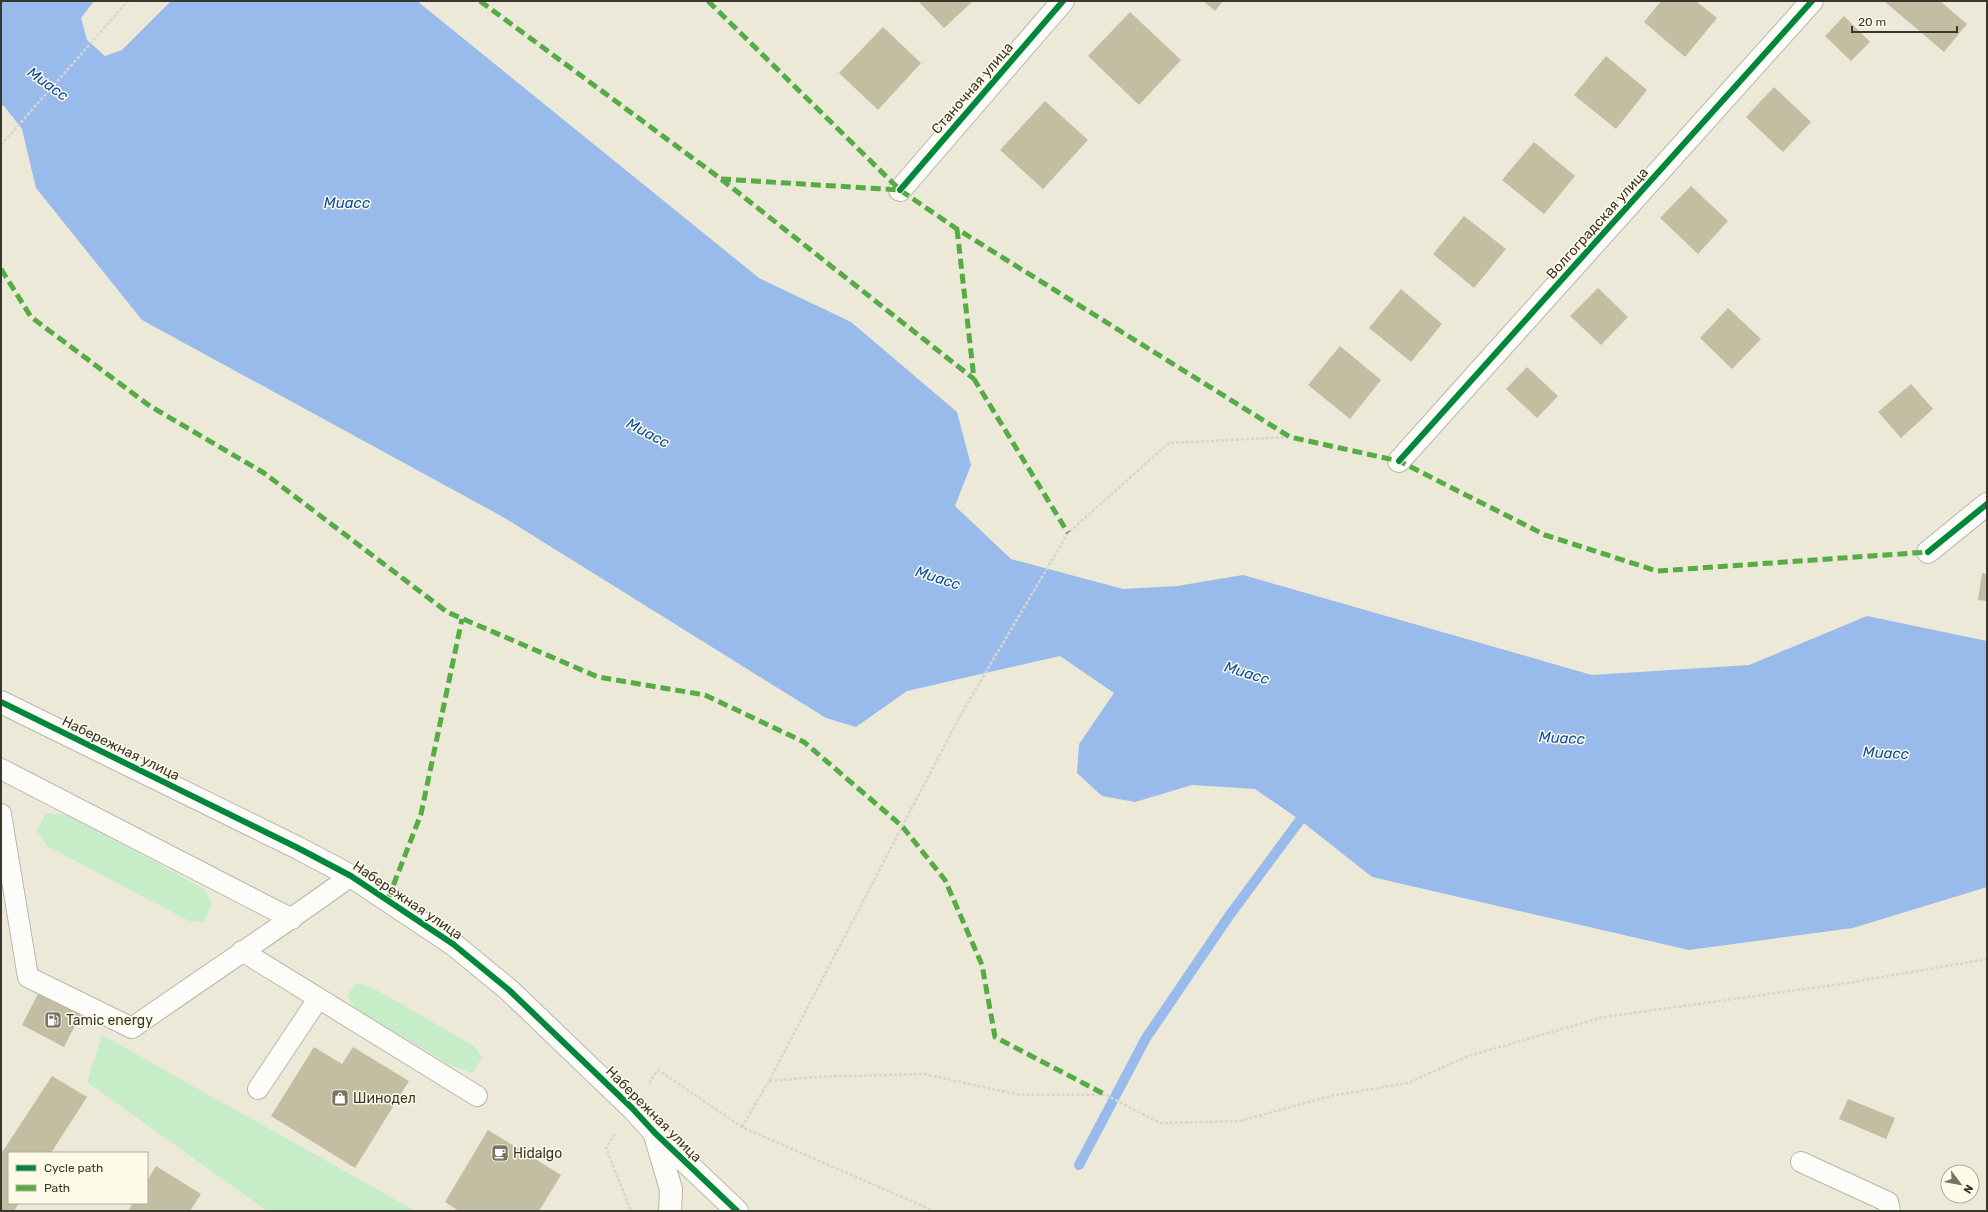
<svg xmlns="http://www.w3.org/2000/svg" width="1988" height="1212" font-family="Rubik,sans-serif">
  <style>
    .green { fill: #c7edc8 }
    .water { fill: #98bbec }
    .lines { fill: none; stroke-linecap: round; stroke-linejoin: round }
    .stream { stroke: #98bbec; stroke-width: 10 }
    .building { fill: #c3bea2 }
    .service-casing { stroke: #b9b7aa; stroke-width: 22 }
    .minor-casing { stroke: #b9b7aa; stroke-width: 24 }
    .tertiary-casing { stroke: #b9b7aa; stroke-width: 24 }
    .path { stroke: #d6d5d0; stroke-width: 2.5; stroke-dasharray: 3 2; stroke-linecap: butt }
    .service { stroke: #fcfcf9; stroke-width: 20 }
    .minor { stroke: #fcfcf9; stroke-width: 22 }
    .tertiary { stroke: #fcfcf9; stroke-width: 22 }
    .quiet { stroke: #55ac44; stroke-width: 5; stroke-dasharray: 10 5; stroke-linecap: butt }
    .cycleway-casing { stroke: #fffbe9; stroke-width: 8 }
    .cycleway { stroke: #00873e; stroke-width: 6 }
    .labels { text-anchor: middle; stroke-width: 3; stroke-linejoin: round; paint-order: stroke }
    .street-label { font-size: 14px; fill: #39372b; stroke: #fffbe9 }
    .poi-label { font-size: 14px; fill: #39372b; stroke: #fffbe9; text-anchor: start }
    .water-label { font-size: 15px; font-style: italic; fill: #0e50a8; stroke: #fffbe9 }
  </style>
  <rect width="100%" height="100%" fill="#ece9d8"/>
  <path class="green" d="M46 813 70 815 204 889 212 904 204 922 189 921 47 846 37 831Z
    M356 983 375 989 474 1046 482 1058 472 1073 450 1065 357 1010 347 996Z
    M102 1035 416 1211H267L87 1082Z"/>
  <path class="water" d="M1 1H94L81 18 87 40 105 56 122 50 171 1H417L759 278 851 322 957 412 971 465 955 506 1011 559 1123 589 1177 586 1243 575 1592 675 1749 665 1867 616 1987 641V887L1853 928 1689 950 1372 877 1300 820 1255 789 1192 785 1135 802 1102 796 1077 773 1079 744 1114 693 1060 656 907 691 856 727 826 718 503 517 142 320 36 188 22 129 4 106 1 105Z"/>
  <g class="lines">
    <path class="stream" d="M1079 1165 1146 1038 1229 916 1300 820"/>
  </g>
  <path class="building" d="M918 1H973L944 28Z
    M1203 1H1223L1215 11Z
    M1661 1H1696L1717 18 1685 57 1644 22Z
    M1884 1H1940L1967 24 1944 52Z
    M1130 12 1181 60 1139 105 1088 56Z
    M1844 16 1870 42 1851 61 1825 36Z
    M883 27 921 63 878 110 839 73Z
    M1606 56 1647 90 1616 129 1574 95Z
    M1774 87 1811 122 1783 152 1746 117Z
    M1045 101 1088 140 1043 189 1000 150Z
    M1534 142 1575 176 1544 214 1502 180Z
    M1691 186 1728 221 1698 254 1660 218Z
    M1464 216 1506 249 1474 288 1433 254Z
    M1598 288 1628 317 1601 345 1570 316Z
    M1401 289 1442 324 1411 362 1369 328Z
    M1728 308 1761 339 1732 369 1700 338Z
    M1340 346 1381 380 1350 419 1308 385Z
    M1527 367 1558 396 1537 418 1506 389Z
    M1911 384 1933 409 1901 438 1878 412Z
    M1982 573 1987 574V601L1978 600Z
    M40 990 82 1012 64 1047 22 1025Z
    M314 1047 342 1064 353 1047 409 1081 355 1168 271 1116Z
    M52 1076 87 1097 51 1153H9V1203H19L14 1211H1V1154Z
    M1848 1099 1895 1118 1886 1139 1839 1119Z
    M488 1130 561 1175 539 1211H459L445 1202Z
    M156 1166 201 1194 190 1211H128L133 1203H147V1181Z"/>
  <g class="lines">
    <defs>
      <path id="service" d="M1 769 292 919
        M1 814 28 977 132 1028C205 977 279 928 351 876
        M242 951 477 1096
        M258 1089 318 999
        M1801 1162 1888 1202 1890 1211"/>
      <path id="minor" d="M900 190 1063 1
        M1399 461 1812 1
        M1928 552 1987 504"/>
      <path id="tertiary" d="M1 702 298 848 351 876 453 944 509 990 632 1108 655 1133 737 1211
        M655 1135 671 1189 670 1211"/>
    </defs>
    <use href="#service" class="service-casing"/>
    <use href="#minor" class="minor-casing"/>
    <use href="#tertiary" class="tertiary-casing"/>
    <path class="path" d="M1 145 128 1
      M769 1081 814 1077 923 1074 1021 1095H1106L1160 1123 1240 1121 1330 1096 1408 1083 1468 1056 1604 1017 1848 983 1987 959
      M649 1083 658 1070 742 1127 934 1211
      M742 1127 769 1081 960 716 1068 533 1169 443 1290 437
      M615 1134 606 1148 631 1211"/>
    <use href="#service" class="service"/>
    <use href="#minor" class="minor"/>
    <use href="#tertiary" class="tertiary"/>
    <path class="quiet" d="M480 1 721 179 974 379
      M708 1 900 190 957 229 1290 437 1399 461 1545 535 1657 571 1928 552
      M721 179 900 190
      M957 229 974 379 1068 533
      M1 269 31 317 150 406 264 473 447 612 598 677 705 695 804 742 902 826 945 880 982 965 995 1037 1106 1095
      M388 899 421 814 462 619"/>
    <defs>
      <path id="cycleway" d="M900 190 1063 1
        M1399 461 1812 1
        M1928 552 1987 504
        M1 702 298 848 351 876 453 944 509 990 632 1108 655 1133 737 1211"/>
    </defs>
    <use href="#cycleway" class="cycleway-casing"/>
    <use href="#cycleway" class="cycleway"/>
  </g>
  <defs>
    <symbol id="fuel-square" viewBox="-11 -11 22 22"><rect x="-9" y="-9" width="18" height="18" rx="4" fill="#787568" stroke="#fffbe9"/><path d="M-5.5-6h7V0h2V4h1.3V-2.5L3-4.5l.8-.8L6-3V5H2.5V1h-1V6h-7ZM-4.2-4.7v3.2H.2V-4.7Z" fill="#fff"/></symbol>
    <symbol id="shop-square" viewBox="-11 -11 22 22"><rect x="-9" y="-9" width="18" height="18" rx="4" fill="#787568" stroke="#fffbe9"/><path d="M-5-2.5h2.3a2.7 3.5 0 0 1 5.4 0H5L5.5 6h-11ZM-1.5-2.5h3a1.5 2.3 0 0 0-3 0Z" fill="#fff"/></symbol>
    <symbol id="cafe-square" viewBox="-11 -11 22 22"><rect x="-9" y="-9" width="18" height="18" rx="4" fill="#787568" stroke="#fffbe9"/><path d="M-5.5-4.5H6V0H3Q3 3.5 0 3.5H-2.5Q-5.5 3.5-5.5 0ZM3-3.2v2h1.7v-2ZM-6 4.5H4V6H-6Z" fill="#fff"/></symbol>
  </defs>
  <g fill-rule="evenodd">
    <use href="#fuel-square" x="43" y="1010" width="20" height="20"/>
    <use href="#shop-square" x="330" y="1088" width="20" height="20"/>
    <use href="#cafe-square" x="490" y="1143" width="20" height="20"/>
  </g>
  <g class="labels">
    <g class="street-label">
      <text transform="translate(972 88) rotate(-49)" y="5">Станочная улица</text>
      <text transform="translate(1597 223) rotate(-48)" y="5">Волгоградская улица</text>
      <text transform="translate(121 748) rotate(26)" y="5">Набережная улица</text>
      <text transform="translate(408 900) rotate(34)" y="5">Набережная улица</text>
      <text transform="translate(654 1114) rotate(45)" y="5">Набережная улица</text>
    </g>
    <g class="poi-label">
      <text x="66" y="1025">Tamic energy</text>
      <text x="353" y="1103">Шинодел</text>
      <text x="513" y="1158">Hidalgo</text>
    </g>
    <g class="water-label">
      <text transform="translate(48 84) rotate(36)" y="5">Миасс</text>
      <text x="347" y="208">Миасс</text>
      <text transform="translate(648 433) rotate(28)" y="5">Миасс</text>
      <text transform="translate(938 578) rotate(18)" y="5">Миасс</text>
      <text transform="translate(1247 673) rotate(17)" y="5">Миасс</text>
      <text transform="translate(1562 738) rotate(3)" y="5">Миасс</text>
      <text transform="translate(1886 753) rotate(3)" y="5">Миасс</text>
    </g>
  </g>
  <rect width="1988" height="1212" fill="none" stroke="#39372b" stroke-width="4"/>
  <rect x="8" y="1152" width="140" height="52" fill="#fffbe9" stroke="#b0ad9d"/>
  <rect x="16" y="1165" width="20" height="6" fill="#00873e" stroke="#b0ad9d"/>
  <text x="44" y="1172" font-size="12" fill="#39372b">Cycle path</text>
  <rect x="16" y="1185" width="20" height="6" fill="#55ac44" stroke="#b0ad9d"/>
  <text x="44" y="1192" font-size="12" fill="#39372b">Path</text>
  <g transform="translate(1960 1184) rotate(122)"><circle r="19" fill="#fffbe9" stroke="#b0ad9d"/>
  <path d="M0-3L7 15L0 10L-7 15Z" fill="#787568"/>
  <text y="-6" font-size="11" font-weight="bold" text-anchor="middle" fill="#39372b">N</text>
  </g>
  <path d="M1852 26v6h105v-6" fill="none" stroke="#39372b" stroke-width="2"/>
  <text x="1858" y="26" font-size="12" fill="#39372b" stroke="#fffbe9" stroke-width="3" paint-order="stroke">20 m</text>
</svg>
